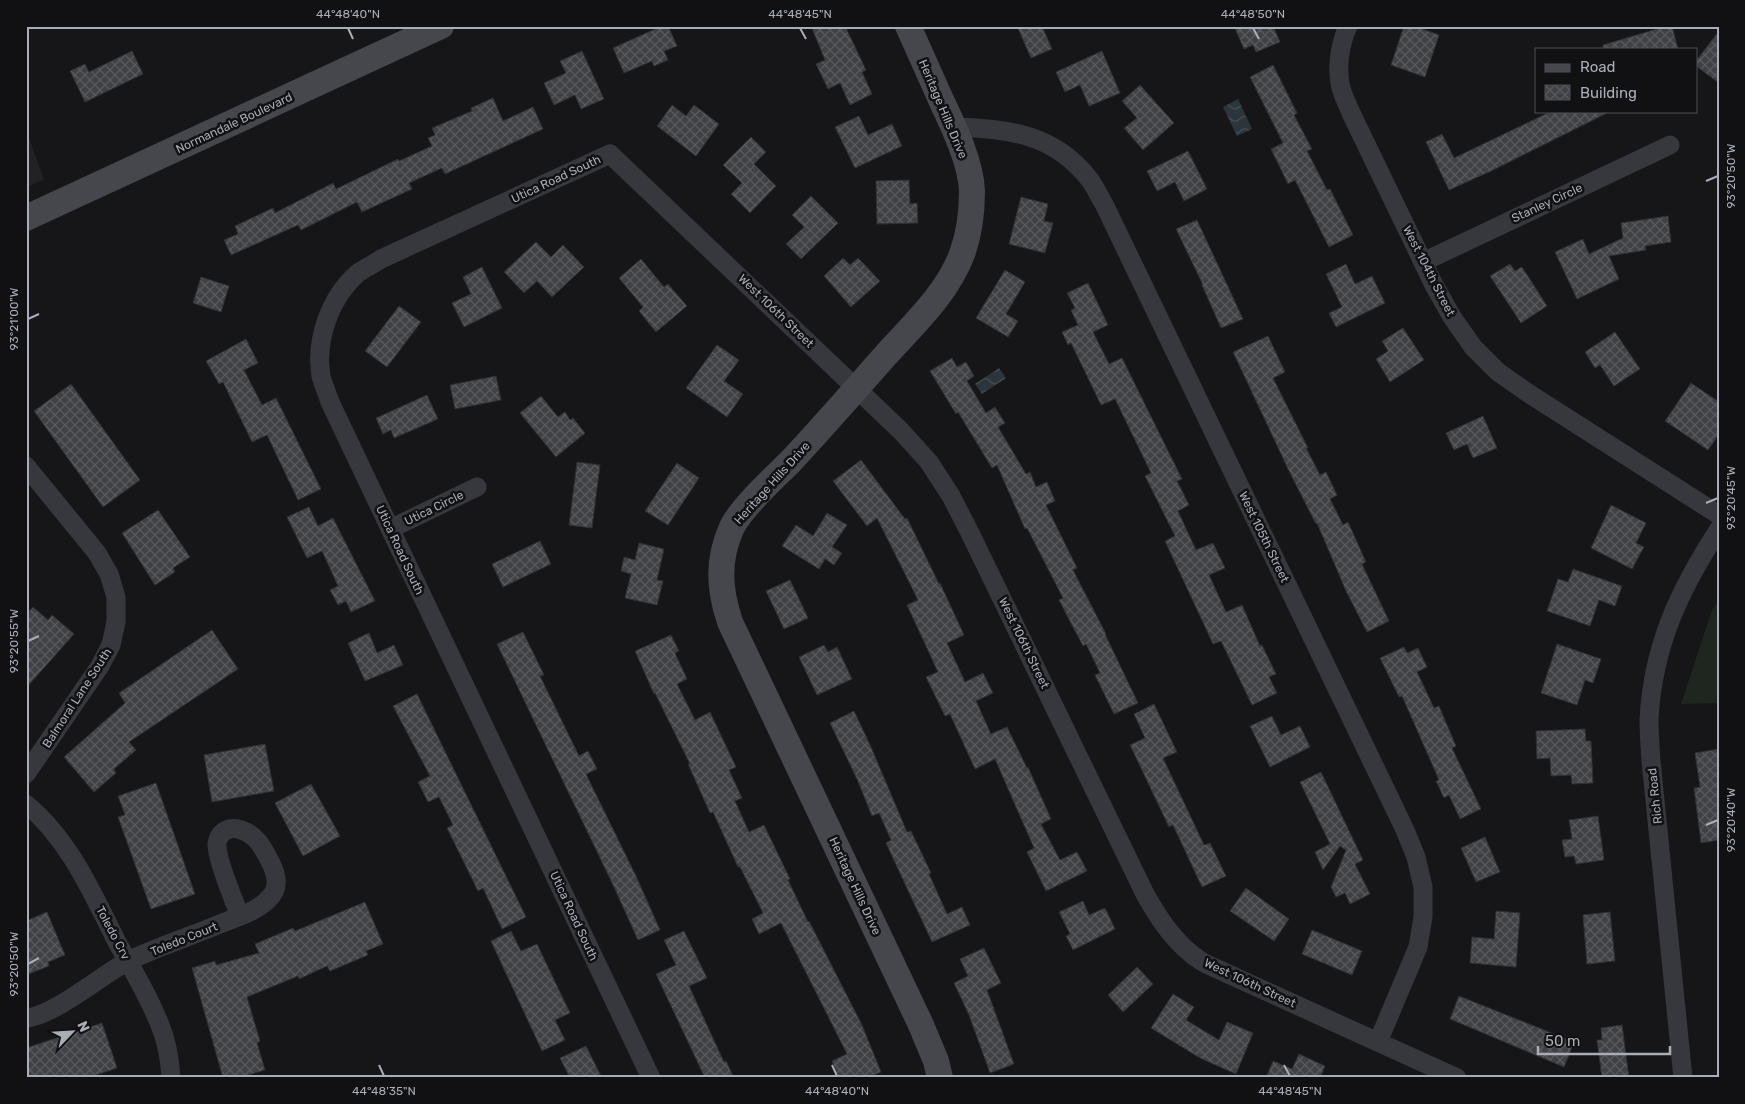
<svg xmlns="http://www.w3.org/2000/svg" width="1745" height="1104" font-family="Rubik,sans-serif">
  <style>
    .built { fill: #222225 }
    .green { fill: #1e261f }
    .water { fill: url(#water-waves) }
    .building { fill: url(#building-cross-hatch); stroke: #303034 }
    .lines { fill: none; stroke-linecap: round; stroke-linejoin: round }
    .street { stroke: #37383d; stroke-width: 19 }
    .secondary { stroke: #45474d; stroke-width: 26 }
    .ticks { fill: none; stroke: #a8adb8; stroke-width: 2 }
    .labels { text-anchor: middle; stroke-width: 5; stroke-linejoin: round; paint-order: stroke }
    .street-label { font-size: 12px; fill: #a8adb8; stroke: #111113 }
    .neatline { fill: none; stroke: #a8adb8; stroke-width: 2 }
    .ticks-label { font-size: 12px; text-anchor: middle; fill: #a8adb8 }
  </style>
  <defs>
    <pattern id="water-waves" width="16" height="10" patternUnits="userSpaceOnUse" patternTransform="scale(1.25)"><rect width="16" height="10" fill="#2c353c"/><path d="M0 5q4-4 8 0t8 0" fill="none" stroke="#485056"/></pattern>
    <pattern id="building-cross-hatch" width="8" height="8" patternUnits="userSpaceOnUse" patternTransform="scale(1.25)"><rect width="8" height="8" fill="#404145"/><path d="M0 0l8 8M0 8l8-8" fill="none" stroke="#595a5e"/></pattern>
  </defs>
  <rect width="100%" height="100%" fill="#161618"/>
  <path class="built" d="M26 129 44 180 26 187Z"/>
  <path class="green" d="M1719 600V703L1681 704 1712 610Z"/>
  <path class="water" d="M1238 99 1252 129 1237 136 1223 107Z
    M999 368 1006 378 982 394 975 384Z"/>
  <path class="building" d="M662 26H668L677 46 664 51 668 60 654 66 652 61 624 73 613 48Z
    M811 26H845L866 70 862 72 872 94 850 105 840 83 828 89 816 64 825 60Z
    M1017 26H1042L1052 49 1031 58Z
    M1234 26H1273L1280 42 1256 52 1253 45 1244 49Z
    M1404 26H1414L1439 35 1425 77 1391 65Z
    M1667 26H1672L1678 49H1603V45Z
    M1719 31V83L1696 66V61Z
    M132 51 143 74 85 102 70 71 85 64 89 72Z
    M582 51 604 99 581 109 575 95 554 105 544 83 566 73 560 61Z
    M1102 51 1120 93 1089 106 1080 85 1065 92 1056 72Z
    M1273 65 1297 113 1294 115 1312 149 1307 151 1327 190 1330 189 1353 235 1329 247 1295 180 1288 184 1271 149 1283 143 1250 77Z
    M1140 85 1174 123 1143 150 1124 128 1137 118 1122 101Z
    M493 98 503 121 533 107 543 129 445 174 442 168 409 183 412 189 362 212 357 202 301 230 298 225 231 255 224 240 238 234 235 226 273 208 275 213 333 183 336 189 398 159 399 161 432 146 428 138 435 135 432 128 472 111 471 108Z
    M672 105 686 116 694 105 719 124 696 156 657 126Z
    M1552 111H1611L1491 171 1449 190 1426 142 1442 134 1454 158Z
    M859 116 868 135 892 124 902 146 855 168 835 127Z
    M751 137 766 152 754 164 776 186 750 213 731 194 742 183 723 165Z
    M1188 151 1207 189 1184 201 1175 182 1157 191 1147 171Z
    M909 180 910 204 917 203 918 223 877 224 876 181Z
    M811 196 838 223 801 259 786 244 804 227 792 215Z
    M1021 197 1048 204 1044 221 1053 223 1045 253 1009 244Z
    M1668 216 1671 242 1645 246 1646 250 1609 256 1619 279 1577 299 1555 252 1583 239 1589 254 1623 238 1621 223Z
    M1197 220 1243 319 1221 328 1202 285H1203L1176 229Z
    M536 242 551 257 563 245 584 267 552 297 537 281 524 293 504 272Z
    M843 258 850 265 858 258 880 281 851 307 824 276Z
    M641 259 664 287 668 284 687 306 656 332 639 311 643 307 619 278Z
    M1346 264 1355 284 1372 276 1385 303 1336 327 1329 313 1342 307 1326 274Z
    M1510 264 1515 271 1522 267 1547 306 1521 323 1490 276Z
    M482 267 502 308 464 327 452 303 471 294 463 277Z
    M1005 270 1025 282 1006 314 1018 321 1008 337 976 318Z
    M201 277 229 286 221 312 193 303Z
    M1088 283 1108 325 1093 332 1109 364 1122 358 1182 479 1177 481 1189 505 1178 511 1196 550 1213 543 1225 568 1209 575 1226 612 1242 605 1260 646 1262 645 1276 674 1269 677 1277 693 1252 705 1221 641 1213 644 1165 541 1175 536 1145 476 1151 473 1115 399 1101 405 1071 343 1068 345 1062 332 1078 325 1071 310 1075 308 1067 293Z
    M399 306 421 322 387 367 365 351Z
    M1403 328 1424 360 1390 382 1376 359 1388 351 1382 341Z
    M1615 332 1640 369 1614 386 1600 365 1595 368 1585 352Z
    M1268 336 1285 372 1273 378 1308 448H1306L1320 475 1326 472 1337 495 1330 499 1343 525 1348 522 1366 562 1362 564 1389 621 1367 632 1346 591 1317 523 1316 524 1289 471 1233 352Z
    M246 339 258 363 244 370 262 405 276 398 321 489 298 500 267 435 252 442 223 382 219 384 206 361Z
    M717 345 739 360 724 381 743 394 727 417 686 388Z
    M952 358 957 367 966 362 974 376 967 381 986 413 995 407 1005 423 998 427 1026 474 1030 472 1036 487 1047 482 1055 501 1046 505 1077 568 1073 570 1106 634H1105L1138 703 1114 714 1095 675 1100 673 1086 644 1083 646 1059 600 1063 598 1027 528 1025 529 997 465 992 468 958 412 956 414 930 371Z
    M496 376 501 400 455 409 450 385Z
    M1691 383 1719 402V434L1708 450 1665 421Z
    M71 384 140 480 103 507 34 411Z
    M427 395 438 419 394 438 391 430 383 434 376 418Z
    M541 396 558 417 565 412 570 420 573 418 585 433 556 457 520 413Z
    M1483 416 1497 448 1473 458 1467 444 1454 450 1446 433Z
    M861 460 905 519 907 518 939 584 940 583 964 635 947 643 965 682 983 673 993 693 976 701 991 734 1007 727 1027 768 1028 767 1051 819 1041 824 1060 860 1077 852 1087 871 1046 891 1027 852 1034 848 995 759 975 769 950 714 945 716 926 677 938 672 907 605 918 600 877 518 867 526 833 481Z
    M577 462 600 465 592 528 569 525Z
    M677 463 699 478 668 525 645 511Z
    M1611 505 1646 523 1636 543 1644 547 1632 569 1591 548Z
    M309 507 318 526 333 518 375 601 351 612 346 601 338 605 330 590 338 586 322 551 307 558 287 517Z
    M158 510 190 557 173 568 175 572 155 585 122 533Z
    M827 513 847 525 832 547 842 553 834 565 825 559 819 569 782 546 796 525 813 536Z
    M540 541 551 564 503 587 492 564Z
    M639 543 664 549 657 580 663 581 657 605 625 598 631 574 621 571 624 557 635 560Z
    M1573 569 1622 586 1615 606 1599 600 1590 626 1547 611 1558 579 1568 582Z
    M790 580 808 618 784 629 766 591Z
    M33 607 48 620 52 615 74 634 26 688V615Z
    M212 630 238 669 129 742 136 750 114 769 116 773 94 792 64 757 125 703 119 693Z
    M523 632 544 675 540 676 579 756 588 751 597 769 586 774 636 876 660 930 638 940 614 887 497 644Z
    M369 633 377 653 394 645 403 665 365 681 348 643Z
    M671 635 679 651 675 653 687 679 677 684 695 720 710 712 736 767 729 770 742 798 735 801 749 832 764 825 790 879 788 880 808 922 809 921 862 1025 881 1072 867 1078H839L832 1061 847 1054 781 923 759 934 752 919 763 913 740 867H738L713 812 710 813 688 764H690L655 693 654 694 635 651Z
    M1557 644 1601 659 1593 683 1585 680 1577 705 1541 693Z
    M824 645 828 652 837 647 852 679 817 695 799 657Z
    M1404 647 1407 653 1418 648 1427 667 1417 672 1434 708 1439 706 1456 746 1452 748 1481 809 1460 819 1449 795 1444 798 1436 781 1439 780 1402 696 1399 697 1380 658Z
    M417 694 526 917 502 929 483 888 478 891 447 828 453 825 439 797 428 802 418 782 430 776 393 706Z
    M1154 704 1177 752 1163 758 1204 845 1210 843 1226 876 1202 887 1173 825 1169 827 1130 745 1145 738 1134 714Z
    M854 711 871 747 907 832 911 831 931 873 929 874 947 914 962 907 970 925 932 942 886 843 891 840 879 813 872 816 857 779 830 723Z
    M1272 716 1281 735 1300 726 1310 747 1270 767 1250 726Z
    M1585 729 1586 741H1591L1593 783 1572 784 1571 775 1551 776 1550 758 1537 759 1536 731Z
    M265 744 274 791 212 802 204 755Z
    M1719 749V840L1701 843 1694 788 1700 787 1695 753Z
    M1321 772 1363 860 1355 864 1370 894 1350 904 1345 893 1336 897 1331 887 1346 850 1340 846 1323 870 1315 852 1330 844 1300 782Z
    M156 783 195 894 151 909 118 817 125 815 118 796Z
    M311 784 340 836 303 856 275 803Z
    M1598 816 1604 860 1576 864 1574 856 1565 857 1562 840 1572 839 1569 820Z
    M1485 837 1500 872 1476 882 1461 848Z
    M1246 888 1289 919 1274 941 1230 911Z
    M1083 901 1089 915 1105 908 1115 929 1073 950 1066 936 1070 934 1059 912Z
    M365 902 383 944 366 951 368 955 330 971 327 966 299 979 298 976 247 997 260 1041 257 1043 265 1070 238 1078H223L192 968 215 961 216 965 259 953 255 944 293 928 295 931Z
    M1496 911 1520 913 1516 967 1470 963 1472 937 1494 939Z
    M47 912 65 955 48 962 49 966 26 975V921Z
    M1610 912 1615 961 1587 964 1583 915Z
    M1312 930 1362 951 1352 975 1302 954Z
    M511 931 521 951 537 944 570 1013 555 1020 565 1040 542 1051 491 941Z
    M684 931 707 978 689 986 724 1062 726 1061 734 1078H705L656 974 676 965 664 940Z
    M984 948 1001 983 987 990 1014 1064 990 1073 969 1015 954 983 968 976 960 959Z
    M1137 967 1153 984 1123 1012 1108 995Z
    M1173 994 1194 1007 1186 1020 1219 1040 1227 1022 1253 1033 1236 1074 1200 1058 1151 1028Z
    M1459 996 1574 1042 1564 1067 1450 1019Z
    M102 1023 117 1068 87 1078H26V1048Z
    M1622 1025 1629 1078H1602L1597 1040H1602L1601 1028Z
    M586 1046 602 1078H570L560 1058Z
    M1299 1054 1325 1066 1320 1078H1266L1273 1061 1292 1069Z"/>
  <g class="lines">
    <path class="street" d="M1348 26C1340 44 1336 68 1341 88 1343 96 1348 105 1351 113L1434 285 1452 317 1473 347 1498 372 1528 393 1719 515
      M954 127C1008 129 1054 133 1090 180 1095 187 1099 196 1104 204L1405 830 1416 857 1423 887V917L1418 947 1378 1042
      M1423 262 1670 145
      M26 466 97 553 109 574 116 597V622L111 645 100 666 26 774
      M390 529 477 487
      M26 804C70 840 93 895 118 944 133 970 149 997 160 1025 167 1042 170 1060 171 1078
      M26 1018C52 1017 103 974 128 961 157 947 189 937 220 924 237 917 260 911 272 895 283 880 270 861 262 847 254 833 230 819 219 837 218 840 217 841 217 844 216 858 234 901 240 916
      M651 1078 330 402C327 393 323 384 321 376 315 340 330 297 358 273 365 268 374 264 381 259L610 154 901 431 929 462 951 496 970 533 1145 894C1159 919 1176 945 1201 961 1209 966 1218 969 1226 973L1457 1078
      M1683 1078 1651 761C1650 747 1649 733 1649 719 1653 645 1680 589 1719 529"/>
    <path class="secondary" d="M908 26C919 51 931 77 942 102 954 127 971 163 972 191 972 211 969 235 962 254 947 294 913 325 885 356 854 391 822 428 790 462 774 478 741 508 732 527 717 560 719 589 730 622L921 1025 936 1061 940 1078
      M26 218 441 26"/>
  </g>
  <path class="ticks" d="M348 28 353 39M800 28 806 39M1253 28 1259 39M1706 181 1718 176M28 319 39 314M1706 503 1718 498M28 641 39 636M1706 825 1718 820M28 964 39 958M379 1065 384 1076M832 1065 837 1076M1284 1065 1290 1076"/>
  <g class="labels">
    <g class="street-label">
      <text transform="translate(943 109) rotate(67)" y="4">Heritage Hills Drive</text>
      <text transform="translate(234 123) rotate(-25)" y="4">Normandale Boulevard</text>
      <text transform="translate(556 179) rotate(-25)" y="4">Utica Road South</text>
      <text transform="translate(1547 203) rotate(-25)" y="4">Stanley Circle</text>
      <text transform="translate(1429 271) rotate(63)" y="4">West 104th Street</text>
      <text transform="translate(776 311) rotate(44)" y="4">West 106th Street</text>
      <text transform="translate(772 483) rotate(-48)" y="4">Heritage Hills Drive</text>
      <text transform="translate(434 508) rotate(-26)" y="4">Utica Circle</text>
      <text transform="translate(1264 537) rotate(64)" y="4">West 105th Street</text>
      <text transform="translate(400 550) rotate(65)" y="4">Utica Road South</text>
      <text transform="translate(1024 643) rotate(64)" y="4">West 106th Street</text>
      <text transform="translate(77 698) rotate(-57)" y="4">Balmoral Lane South</text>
      <text transform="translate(1655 796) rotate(-96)" y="4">Rich Road</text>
      <text transform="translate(855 886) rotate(65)" y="4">Heritage Hills Drive</text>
      <text transform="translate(574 916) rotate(65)" y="4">Utica Road South</text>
      <text transform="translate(113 933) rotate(62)" y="4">Toledo Crv</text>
      <text transform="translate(184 939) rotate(-22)" y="4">Toledo Court</text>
      <text transform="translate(1250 983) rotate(25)" y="4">West 106th Street</text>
    </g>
  </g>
  <rect width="1745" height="1104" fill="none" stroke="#111113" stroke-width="55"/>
  <rect x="1535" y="48" width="162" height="65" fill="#111113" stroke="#4d4f55"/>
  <rect x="1545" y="64" width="25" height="8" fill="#45474d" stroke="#4d4f55"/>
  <text x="1580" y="72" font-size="15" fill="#a8adb8">Road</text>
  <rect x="1545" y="85" width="25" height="15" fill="url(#building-cross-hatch)" stroke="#4d4f55"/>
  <text x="1580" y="98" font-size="15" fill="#a8adb8">Building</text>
  <g transform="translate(72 1032) rotate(65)" stroke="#111113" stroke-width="4" paint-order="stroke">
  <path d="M0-4L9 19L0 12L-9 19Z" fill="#a8adb8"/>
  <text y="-8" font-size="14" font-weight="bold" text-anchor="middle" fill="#a8adb8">N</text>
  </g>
  <path d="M1538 1046v8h132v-8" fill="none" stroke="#a8adb8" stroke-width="2.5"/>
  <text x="1545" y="1046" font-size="15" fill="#a8adb8" stroke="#111113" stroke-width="4" paint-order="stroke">50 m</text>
  <rect x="28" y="28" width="1690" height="1048" class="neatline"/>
  <g class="ticks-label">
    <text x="348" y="18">44°48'40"N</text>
    <text x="800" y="18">44°48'45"N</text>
    <text x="1253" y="18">44°48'50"N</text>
    <text transform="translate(1731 176) rotate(-90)" y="4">93°20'50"W</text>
    <text transform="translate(14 319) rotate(-90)" y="4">93°21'00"W</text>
    <text transform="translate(1731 498) rotate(-90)" y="4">93°20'45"W</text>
    <text transform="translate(14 641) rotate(-90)" y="4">93°20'55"W</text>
    <text transform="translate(1731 820) rotate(-90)" y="4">93°20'40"W</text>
    <text transform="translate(14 964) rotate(-90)" y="4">93°20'50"W</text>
    <text x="384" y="1095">44°48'35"N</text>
    <text x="837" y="1095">44°48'40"N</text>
    <text x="1290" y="1095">44°48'45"N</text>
  </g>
</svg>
